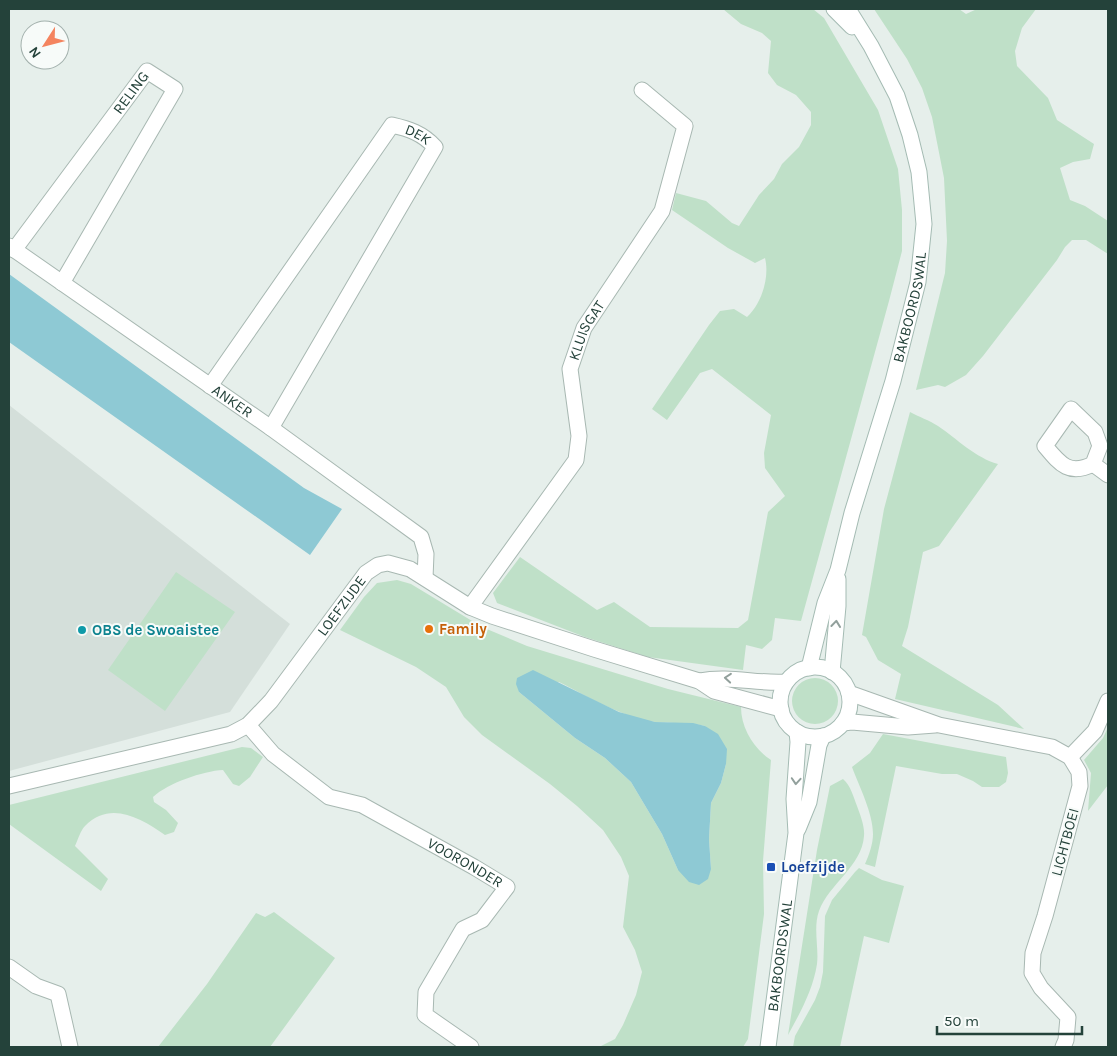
<svg xmlns="http://www.w3.org/2000/svg" width="1117" height="1056" font-family="Karla,sans-serif">
  <style>
    .built { fill: #d4dfda }
    .green { fill: #bfe0c8; fill-rule: evenodd }
    .water { fill: #8ec9d4 }
    .lines { fill: none; stroke-linecap: round; stroke-linejoin: round }
    .street-casing { stroke: #a8b8b2; stroke-width: 17 }
    .secondary-casing { stroke: #a4bbb3; stroke-width: 17 }
    .street { stroke: #fff; stroke-width: 15 }
    .secondary { stroke: #fff; stroke-width: 15 }
    .oneway { stroke: #92a09c }
    .food-dot { fill: #e8710a; stroke: #f7fbf9; stroke-width: 2 }
    .culture-dot { fill: #0f9aa8; stroke: #f7fbf9; stroke-width: 2 }
    .transit-dot { fill: #1a4fb4; stroke: #f7fbf9; stroke-width: 2 }
    .labels { text-anchor: middle; stroke-width: 4; stroke-linejoin: round; paint-order: stroke }
    .street-label { font-size: 15px; fill: #24423a; stroke: #f7fbf9 }
    .food-label { font-size: 15px; font-weight: bold; fill: #c56008; stroke: #f7fbf9; text-anchor: start }
    .culture-label { font-size: 15px; font-weight: bold; fill: #0d838f; stroke: #f7fbf9; text-anchor: start }
    .transit-label { font-size: 15px; font-weight: bold; fill: #164399; stroke: #f7fbf9; text-anchor: start }
  </style>
  <rect width="100%" height="100%" fill="#e6efeb"/>
  <path class="built" d="M9 405 290 624 230 712 9 771Z"/>
  <path class="green" d="M723 9H813L824 18 878 110 898 169 902 210V251L889 301 801 621 775 618 772 640 762 649 746 645 743 670 648 657 585 637 497 603 493 593 520 557 597 610 614 602 650 627 738 628 748 620 768 512 785 496 765 468 764 453 771 415 712 369 700 373 667 420 652 409 709 325 720 311 734 309 747 317C761 304 770 278 765 258L755 263 728 248 672 210 676 193 706 201 732 223 739 226 759 195 774 179 782 164 799 147 811 125V112L796 95 777 85 768 73 771 41 762 33 741 24Z
    M874 9H959L966 14 977 9H1036L1022 28 1015 51 1017 66 1048 98 1057 120 1094 144 1090 159 1073 162 1060 168 1070 200 1085 206 1108 221V254L1086 240H1072L1065 247 1057 260 983 356 966 375 945 387 938 385 916 390 945 273 947 241 944 178 932 117 922 88 907 59Z
    M910 412C919 417 929 420 938 426 957 439 976 458 998 464L939 546 923 552 908 627 902 646 998 705 1024 729 895 699 901 674 878 660 866 637 862 635 884 509Z
    M176 572 235 612 165 711 108 670Z
    M397 580 411 584 482 627 527 646 668 689 741 707C741 728 754 749 771 760L763 861 764 914 748 1039 743 1047H599L615 1039 623 1025 636 995 642 972 635 950 623 927 629 876 621 857 603 830 577 806 550 784 482 735 464 717 446 687 416 667 340 630 364 597 377 583ZM559 682C589 697 621 717 655 722 672 724 689 722 705 726L726 764 721 783 711 803 709 839 711 869 678 870 662 834 631 782 605 758 575 738 519 692Z
    M792 701a23 23 0 1 1 46 0a23 23 0 1 1-46 0Z
    M1108 727V785L1088 811 1091 773 1084 760 1103 738Z
    M883 734 1006 757 1008 773 1006 782 999 787H982L973 781 957 774H942L896 766 875 867 865 864C869 855 873 844 873 834 873 813 859 786 852 767L870 753Z
    M242 747 251 748 263 757 250 777 239 786 233 784 223 770C203 771 168 783 153 797L154 802 166 810 178 823 174 832 165 835C141 818 110 800 85 826 80 831 78 840 75 846L108 879 101 891 9 824V805Z
    M843 779C851 786 853 796 857 806 860 814 865 827 864 836 862 866 829 884 819 911 813 928 819 947 817 964 813 990 800 1013 788 1035L817 850 830 786Z
    M859 868 882 880 904 886 889 943 864 936 840 1047H793L795 1036 815 1000 820 987 823 972 825 916 832 900 855 872Z
    M274 912 335 958 270 1047H158L207 984 256 913 265 917Z"/>
  <path class="water" d="M9 274 304 488 342 509 310 555 9 342Z
    M533 670 619 712 655 722 693 723 705 726 718 734 727 749 726 764 721 783 711 803 709 839 711 869 708 879 699 885 689 882 678 870 662 834 631 782 605 758 575 738 519 692 516 684 517 678Z"/>
  <g class="lines">
    <defs>
      <g id="street">
        <path id="s1" d="M9 246 271 428 421 537 426 554 425 578"/>
        <path id="s2" d="M14 250 147 71 175 89 62 283"/>
        <path id="s3" d="M210 386 392 125C409 129 422 133 435 147L271 428"/>
        <path d="M1071 409 1095 432 1100 446 1093 464C1069 476 1060 464 1045 446Z"/>
        <path d="M1093 464 1108 475"/>
        <path id="s4" d="M470 607 576 460 579 436 570 369 584 328 662 211 685 126 642 90"/>
        <path d="M699 681C730 675 756 684 786 682"/>
        <path d="M849 693 939 725 1052 747 1070 757 1079 772 1080 786 1045 916 1033 953 1032 973 1041 988 1068 1017 1066 1040 1063 1047"/>
        <path d="M843 723 852 722 908 727 935 725"/>
        <path id="s5" d="M248 725 273 754 329 797 362 805 474 867 507 887 482 920 463 929 426 992 425 1015 471 1047"/>
        <path d="M1070 757 1095 731 1108 701"/>
        <path id="s6" d="M9 786 231 734 248 725 271 701 366 573 378 565 388 563 410 569 470 607 492 616 594 649 699 681 714 691 781 709"/>
        <path d="M9 967 36 986 58 994 70 1047"/>
      </g>
      <g id="secondary">
        <path d="M834 9 852 27"/>
        <circle cx="815" cy="702" r="35"/>
        <path id="s7" d="M809 668 825 603 838 570 852 513 893 381 918 282 924 224 919 172 910 135 897 96 871 46 848 9"/>
        <path d="M832 672 838 606V579"/>
        <path d="M798 829 809 802 819 745 823 736"/>
        <path id="s8" d="M768 1047 796 833 794 799 798 742 797 732"/>
      </g>
    </defs>
    <use href="#street" class="street-casing"/>
    <use href="#secondary" class="secondary-casing"/>
    <use href="#street" class="street"/>
    <use href="#secondary" class="secondary"/>
  </g>
  <defs><path id="oneway-chevron" d="M-2-3.5L2.5 0L-2 3.5" fill="none" stroke-width="1.6" stroke-linecap="round" stroke-linejoin="round" transform="scale(1.25)"/></defs>
  <g class="oneway">
    <use href="#oneway-chevron" transform="translate(836 624) rotate(-84)"/>
    <use href="#oneway-chevron" transform="translate(728 678) rotate(-175)"/>
    <use href="#oneway-chevron" transform="translate(796 781) rotate(94)"/>
  </g>
  <circle class="food-dot" cx="429" cy="629" r="5"/>
  <circle class="culture-dot" cx="82" cy="630" r="5"/>
  <rect class="transit-dot" x="766" y="862" width="10" height="10" rx="2.5"/>
  <g class="labels">
    <g class="street-label">
      <text dy="5" stroke="none"><textPath href="#s2" startOffset="196">RELING</textPath></text>
      <text dy="5" stroke="none"><textPath href="#s3" startOffset="346">DEK</textPath></text>
      <text dy="5" stroke="none"><textPath href="#s7" startOffset="375">BAKBOORDSWAL</textPath></text>
      <text dy="5" stroke="none"><textPath href="#s4" startOffset="315">KLUISGAT</textPath></text>
      <text dy="5" stroke="none"><textPath href="#s1" startOffset="272">ANKER</textPath></text>
      <text dy="5" stroke="none"><textPath href="#s6" startOffset="399">LOEFZIJDE</textPath></text>
      <text transform="translate(1065 842) rotate(-75)" y="5">LICHTBOEI</text>
      <text dy="5" stroke="none"><textPath href="#s5" startOffset="261">VOORONDER</textPath></text>
      <text dy="5" stroke="none"><textPath href="#s8" startOffset="92">BAKBOORDSWAL</textPath></text>
    </g>
    <g class="food-label">
      <text x="439" y="634">Family</text>
    </g>
    <g class="culture-label">
      <text x="92" y="635">OBS de Swoaistee</text>
    </g>
    <g class="transit-label">
      <text x="781" y="872">Loefzijde</text>
    </g>
  </g>
  <rect width="1117" height="1056" fill="none" stroke="#24423a" stroke-width="20"/>
  <g transform="translate(45 45) rotate(234)"><circle r="24" fill="#f7fbf9" stroke="#a3b1ad"/>
  <path d="M0-4L9 19L0 12L-9 19Z" fill="#f4845f"/>
  <text y="-8" font-size="14" font-weight="bold" text-anchor="middle" fill="#24423a">N</text>
  </g>
  <path d="M937 1026v8h145v-8" fill="none" stroke="#24423a" stroke-width="2.5"/>
  <text x="944" y="1026" font-size="15" fill="#24423a" stroke="#f7fbf9" stroke-width="4" paint-order="stroke">50 m</text>
</svg>
